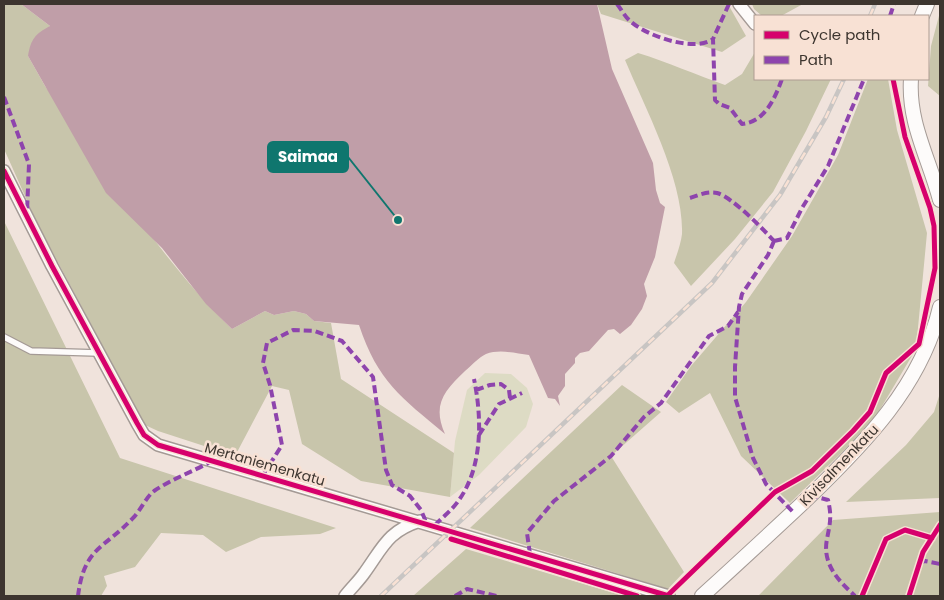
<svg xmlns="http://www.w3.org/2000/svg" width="944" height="600" font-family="Poppins,sans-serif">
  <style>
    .green { fill: #dddbc4 }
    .forest { fill: #c8c5ab }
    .water { fill: #c09ea8 }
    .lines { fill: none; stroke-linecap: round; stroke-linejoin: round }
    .service-casing { stroke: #a49a95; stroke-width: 8 }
    .minor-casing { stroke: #a49a95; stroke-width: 14 }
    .tertiary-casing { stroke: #a49a95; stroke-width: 16 }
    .service { stroke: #fdfbfa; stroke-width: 5.5 }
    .minor { stroke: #fdfbfa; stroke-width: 11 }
    .tertiary { stroke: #fdfbfa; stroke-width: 14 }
    .rail-casing { stroke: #c8c5c3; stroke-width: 4.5 }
    .rail { stroke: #f8e1d4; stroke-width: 2.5; stroke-dasharray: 8; stroke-linecap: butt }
    .quiet { stroke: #8e44ad; stroke-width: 4; stroke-dasharray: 8 4; stroke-linecap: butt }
    .cycleway-casing { stroke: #f8e1d4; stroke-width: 8 }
    .cycleway { stroke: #d6006c; stroke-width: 5 }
    .labels { text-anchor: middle; stroke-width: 5; stroke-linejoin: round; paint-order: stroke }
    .street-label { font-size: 14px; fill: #3d352f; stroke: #f8e1d4 }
    .leader { fill: none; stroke: #0f766e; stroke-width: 2 }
    .callout-dot { fill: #0f766e; stroke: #f8e1d4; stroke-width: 2 }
    .callout { fill: #0f766e; stroke: #0f766e; stroke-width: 2 }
    .callout-label { font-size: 15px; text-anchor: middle; font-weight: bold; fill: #fff }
  </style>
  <rect width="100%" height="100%" fill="#f0e3dc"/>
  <path class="green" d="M485 373 511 374 527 388 533 404 526 427 479 475 450 497 455 441 467 390Z"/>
  <path class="forest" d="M4 4H21L50 26 28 56 45 86C104 168 159 258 232 329L265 311 274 315 294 311 306 314 314 321 331 323 341 379 454 453 450 497 361 481 302 444 289 390 272 386 235 456 158 431 145 425 38 225 4 149Z
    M597 4H728L746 36 722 52 601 14Z
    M752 4H803L781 16H762L754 9Z
    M940 12V96L928 86 931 46Z
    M755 52V79H831L806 131 773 192 735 239 691 286 674 263C677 254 681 243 682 234 684 181 646 110 625 60L638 53C668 62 696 75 725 85L742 74Z
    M868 79H888L897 130 927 233 916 349 872 423 790 503 741 456 710 393 679 413 666 402 691 366 746 302 792 236 838 155Z
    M4 221 120 458 336 528 320 534 261 537 226 552 203 535 161 533 135 567 104 576 107 586 101 596H4Z
    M622 385 661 412 611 456 684 572 668 589 470 528Z
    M940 393V498L846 502 906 445 934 412Z
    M940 512V596H758L833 520Z
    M466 549 624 596H413Z"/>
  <path class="water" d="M21 4H597L612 69 653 163 656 190 660 203 665 207 655 257 644 284 647 296 642 309 631 325 620 334 614 329 608 330 589 351 580 353 575 358V363L565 374V386L558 396 560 406 555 399 548 398 529 355C515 353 499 349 486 354 479 357 471 366 465 371 444 391 432 405 445 434 401 397 378 382 359 325L314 321 306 314 294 311 274 315 265 311 232 329 206 304 162 248 106 193 28 56C31 39 35 34 50 26Z"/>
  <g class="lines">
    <defs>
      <path id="service" d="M4 337 31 351 98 353"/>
      <path id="minor" d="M739 4 755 24
        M4 171 52 266 137 423 144 435 158 445 669 596
        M345 596C351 588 359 581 365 572 383 547 388 531 420 521"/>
      <path id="tertiary" d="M922 16 927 4
        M911 79C908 123 929 158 940 200
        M702 596C737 564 773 531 808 498 864 444 922 385 940 307"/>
    </defs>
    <use href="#service" class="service-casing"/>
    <use href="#minor" class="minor-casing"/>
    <use href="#tertiary" class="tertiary-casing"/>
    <use href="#service" class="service"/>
    <use href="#minor" class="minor"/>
    <use href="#tertiary" class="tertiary"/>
    <defs>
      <path id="rail" d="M870 16 875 4
        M381 596 712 283 780 195 826 117 844 79"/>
    </defs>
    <use href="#rail" class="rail-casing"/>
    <use href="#rail" class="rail"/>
    <path class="quiet" d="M617 4C621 9 624 15 629 20 644 35 694 53 713 39
      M729 4 713 39 715 100 719 104 730 108 742 124C765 122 775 98 782 79
      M890 16 894 4
      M4 97 29 164 27 211
      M690 198C699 195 708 191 717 193 732 197 763 229 774 241
      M774 241 768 255 742 294 739 307 735 367V397L753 458 766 484 793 512
      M774 241 787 238 802 208 828 166 864 79
      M476 390 490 385 501 384 509 390 510 398
      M479 435 499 404 522 393
      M263 475 282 445 270 385 263 363 267 343 293 330 315 331 342 341 373 377 386 470 392 485 410 496 421 510 426 522
      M810 495 828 500C832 517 830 523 827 539 822 564 838 580 855 596
      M435 525C443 517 453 509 459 500 483 466 482 418 474 379
      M530 554 527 533 554 501 611 456 644 417 661 403 709 336 728 326 738 312
      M920 563 925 561 940 564
      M78 596C84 547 104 549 133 518 141 510 146 497 154 491 172 479 194 471 212 461
      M455 596 467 589 497 596"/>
    <defs>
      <path id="cycleway" d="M4 171 52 266 137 423 144 435 158 445 669 596
        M451 539 637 596
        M667 596 775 492 812 471 853 431 870 412 886 373 919 344 935 268 934 226 930 208 905 137 893 79
        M862 596 886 539 905 530 932 538
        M909 596 923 552 940 525"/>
    </defs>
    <use href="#cycleway" class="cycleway-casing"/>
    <use href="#cycleway" class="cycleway"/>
  </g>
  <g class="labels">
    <g class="street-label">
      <text transform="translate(265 464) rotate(16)" y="5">Mertaniemenkatu</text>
      <text transform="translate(839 465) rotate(-46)" y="5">Kivisalmenkatu</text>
    </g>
  </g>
  <path class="leader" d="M398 220L348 157"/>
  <circle class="callout-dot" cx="398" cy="220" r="5"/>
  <rect class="callout" x="268" y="142" width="80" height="30" rx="5"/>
  <g class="callout-label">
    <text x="308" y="162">Saimaa</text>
  </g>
  <rect width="944" height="600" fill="none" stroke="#3d352f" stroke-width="10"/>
  <rect x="754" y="15" width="175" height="65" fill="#f8e1d4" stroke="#ad9c92"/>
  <rect x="764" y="31" width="25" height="8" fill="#d6006c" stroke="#ad9c92"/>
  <text x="799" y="40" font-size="15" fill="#3d352f">Cycle path</text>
  <rect x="764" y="56" width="25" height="8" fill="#8e44ad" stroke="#ad9c92"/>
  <text x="799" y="65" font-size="15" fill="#3d352f">Path</text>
</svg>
